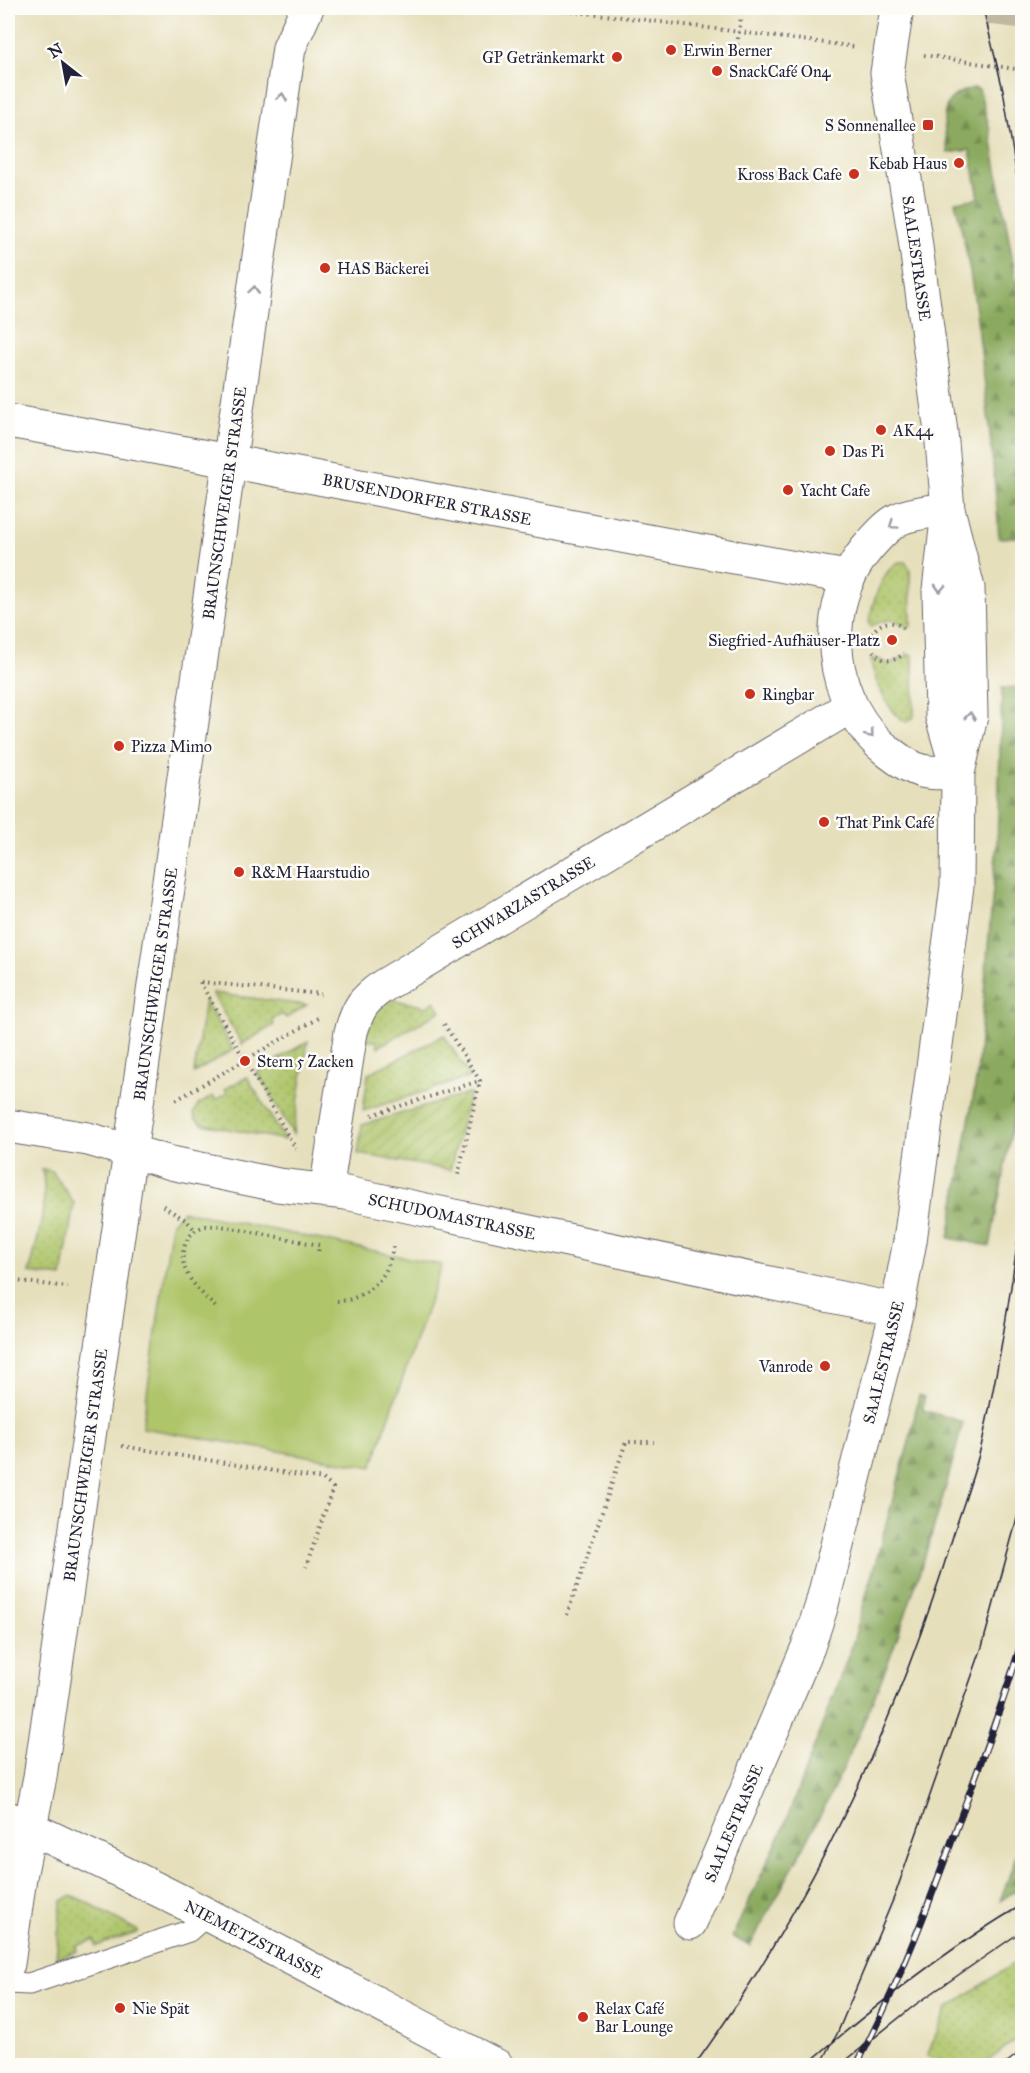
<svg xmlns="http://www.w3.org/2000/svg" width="1030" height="2073" font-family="'IM FELL Great Primer',serif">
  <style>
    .grass { fill: url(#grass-dots); stroke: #687452; stroke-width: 1.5 }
    .forest { fill: url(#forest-firs); stroke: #56664c; stroke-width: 1.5 }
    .park { fill: #afc56a; stroke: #687452; stroke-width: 1.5 }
    .garden { fill: url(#garden-furrows); stroke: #687452; stroke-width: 1.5 }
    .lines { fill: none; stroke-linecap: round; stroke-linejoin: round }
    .secondary-tunnel { stroke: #bfb9a1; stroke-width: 33; stroke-dasharray: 33 16; stroke-linecap: butt }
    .service-casing { stroke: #676468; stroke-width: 23 }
    .minor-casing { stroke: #676468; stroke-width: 35 }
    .path { stroke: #676468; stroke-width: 4; stroke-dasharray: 1.5 4.5; stroke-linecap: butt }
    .service { stroke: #fff; stroke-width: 21 }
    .minor { stroke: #fff; stroke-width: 33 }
    .tram { stroke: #22223b; stroke-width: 1.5 }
    .rail-casing { stroke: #22223b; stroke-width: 7 }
    .rail { stroke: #fdfcf7; stroke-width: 4.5; stroke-dasharray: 14; stroke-linecap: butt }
    .oneway { stroke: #9c9ca7 }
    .poi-dot { fill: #c8321e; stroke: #fdfcf7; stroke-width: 2 }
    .labels { text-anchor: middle; stroke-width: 5; stroke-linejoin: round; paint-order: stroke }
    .poi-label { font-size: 16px; fill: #22223b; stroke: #fdfcf7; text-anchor: start }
    .street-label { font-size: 16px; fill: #22223b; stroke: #fdfcf7 }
  </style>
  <defs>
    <pattern id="grass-dots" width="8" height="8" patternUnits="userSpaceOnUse" patternTransform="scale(1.5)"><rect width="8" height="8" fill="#afc56a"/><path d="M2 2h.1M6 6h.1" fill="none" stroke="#96a95d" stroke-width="1.8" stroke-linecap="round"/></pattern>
    <pattern id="forest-firs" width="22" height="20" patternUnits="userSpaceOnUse" patternTransform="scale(1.5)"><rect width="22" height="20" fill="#8baa5e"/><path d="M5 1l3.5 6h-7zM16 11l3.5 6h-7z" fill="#718a4f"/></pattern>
    <pattern id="garden-furrows" width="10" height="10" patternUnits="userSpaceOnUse" patternTransform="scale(1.5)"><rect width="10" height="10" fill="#afc56a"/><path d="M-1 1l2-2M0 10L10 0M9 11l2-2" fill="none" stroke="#96a95d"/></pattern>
  </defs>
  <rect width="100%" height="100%" fill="#fdfcf7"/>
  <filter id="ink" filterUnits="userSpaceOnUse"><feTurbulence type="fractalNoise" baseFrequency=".0167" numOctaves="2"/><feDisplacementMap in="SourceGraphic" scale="12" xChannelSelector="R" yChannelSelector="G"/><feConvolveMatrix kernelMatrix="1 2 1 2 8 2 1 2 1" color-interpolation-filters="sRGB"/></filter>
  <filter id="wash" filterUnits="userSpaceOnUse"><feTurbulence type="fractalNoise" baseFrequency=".008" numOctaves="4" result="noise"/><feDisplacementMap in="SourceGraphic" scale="24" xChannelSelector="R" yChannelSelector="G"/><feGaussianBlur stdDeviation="1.35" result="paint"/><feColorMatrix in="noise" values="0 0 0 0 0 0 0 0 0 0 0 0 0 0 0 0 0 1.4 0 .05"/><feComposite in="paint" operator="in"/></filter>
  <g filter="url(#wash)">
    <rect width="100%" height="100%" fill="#e6dfbb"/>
    <path class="grass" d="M899 562H906L910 570 911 626 908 629C896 617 885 618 871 627L869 623C872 605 881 571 899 562Z
      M908 655H912L913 658 914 714 913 718 907 722C889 715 873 678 871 660L876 658 889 664Z
      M212 993 307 1005 286 1018 282 1014 272 1020 274 1025 242 1044Z
      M391 999 426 1007 435 1001 441 1011 378 1047 376 1041 363 1040 374 1013Z
      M205 1000 233 1050 194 1073Z
      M444 1035 470 1077 363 1111 368 1074Z
      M308 1041 293 1134 257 1072Z
      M247 1077 285 1140 202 1124 195 1118 194 1113 198 1105 213 1096 216 1100 227 1093 225 1089Z
      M42 1169 52 1171 74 1203 62 1277 29 1273C37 1243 49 1199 42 1169Z
      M70 1896 80 1899 138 1931 136 1933 96 1946 94 1940 77 1946 78 1951 56 1958 61 1905 62 1901Z
      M1022 1958V2035L983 2065H953L927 2056 947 2008Z"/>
    <path class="forest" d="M974 88 979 89 990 130 1022 315V563H1020L1019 537 999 538C996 490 991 443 986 396 979 331 972 267 955 202L979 198 970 150 948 153C944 123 935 96 974 88Z
      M1022 687V1057L1017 1101 990 1246 949 1238 977 1074 997 843 1002 688Z
      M919 1395 924 1397 923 1410 963 1422C930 1552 887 1682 827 1802 803 1850 776 1898 750 1946L732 1937 783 1829 852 1646 910 1438Z
      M1022 1840V1886L1000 1901Z"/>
    <path class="park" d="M183 1211 442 1265 372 1467 142 1428 172 1222Z"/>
    <path class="garden" d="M470 1093 450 1170 358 1154 362 1125Z"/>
  </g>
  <g filter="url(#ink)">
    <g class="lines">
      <path class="secondary-tunnel" d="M989 8 1022 12"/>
      <defs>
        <path id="service" d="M8 1983 29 1984 189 1931 207 1915"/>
        <path id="minor" d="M8 421C288 469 567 529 847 577
          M948 509C932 512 914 512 899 519 887 525 878 536 869 546 817 606 827 705 890 753 899 760 911 768 922 771 933 774 947 772 958 773
          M946 529 939 590 942 717 958 772
          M8 1126 88 1139 171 1163 278 1185 346 1193 897 1310
          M326 1191 351 1032C358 1008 363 1000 383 986L851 706
          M8 1818C174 1893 334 1982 497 2066
          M690 1923 808 1647 821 1608 897 1310 910 1241 957 886 958 773 971 716 968 588 948 509 941 432 914 232 887 73 897 8
          M8 1964 20 1877 40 1777 289 48 307 8"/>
      </defs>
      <use href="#service" class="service-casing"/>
      <use href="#minor" class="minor-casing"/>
      <path class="path" d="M530 8 606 15 857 47
        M737 45 741 17
        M924 55 1022 70
        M872 634C880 620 894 619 905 630
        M792 646H801
        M873 651C882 663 894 663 904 653
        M200 982 296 1149
        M201 982 321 994
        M444 1024 480 1081 458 1175
        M176 1100 318 1018
        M372 1115 479 1081
        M163 1206 187 1221 195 1230
        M8 1280 68 1287
        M337 1301C356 1302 379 1286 387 1268 390 1261 392 1252 394 1245
        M215 1307C204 1295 189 1282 184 1266 180 1250 187 1232 203 1227 208 1225 215 1226 221 1226L319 1245 318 1255
        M122 1446 323 1479 333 1488 306 1567
        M567 1615 626 1442H654"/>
      <use href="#service" class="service"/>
      <use href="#minor" class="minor"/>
      <path class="tram" d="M983 8 1003 90 1022 209
        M694 2066C810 1906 896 1724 953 1536 963 1504 976 1471 983 1438 1000 1362 1012 1286 1022 1208
        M805 2066C873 2007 945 1950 1022 1905
        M820 2066 837 2034 895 1895 982 1647 1022 1500
        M839 2066 915 2005 1022 1931"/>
      <defs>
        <path id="rail" d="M856 2066C899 1985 931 1899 962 1813 983 1756 1005 1699 1022 1640
          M1007 2066 1022 2054"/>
      </defs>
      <use href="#rail" class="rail-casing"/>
      <use href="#rail" class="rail"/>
    </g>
    <defs><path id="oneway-chevron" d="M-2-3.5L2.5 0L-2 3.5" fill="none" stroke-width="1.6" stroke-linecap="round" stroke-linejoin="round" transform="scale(1.5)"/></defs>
    <g class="oneway">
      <use href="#oneway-chevron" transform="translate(282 97) rotate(-82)"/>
      <use href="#oneway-chevron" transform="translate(254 290) rotate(-82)"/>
      <use href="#oneway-chevron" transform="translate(893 525) rotate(145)"/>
      <use href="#oneway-chevron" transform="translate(940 588) rotate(93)"/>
      <use href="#oneway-chevron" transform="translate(970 716) rotate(-84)"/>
      <use href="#oneway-chevron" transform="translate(870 734) rotate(50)"/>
    </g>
  </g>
  <g class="poi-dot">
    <circle cx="671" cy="50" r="6"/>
    <circle cx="617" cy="57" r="6"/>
    <circle cx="717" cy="71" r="6"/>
    <rect x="922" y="119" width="12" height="12" rx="3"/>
    <circle cx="959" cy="163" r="6"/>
    <circle cx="854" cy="174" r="6"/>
    <circle cx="325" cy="268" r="6"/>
    <circle cx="881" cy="430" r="6"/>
    <circle cx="830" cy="451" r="6"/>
    <circle cx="788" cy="490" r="6"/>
    <circle cx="892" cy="640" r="6"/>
    <circle cx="750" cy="694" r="6"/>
    <circle cx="119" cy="746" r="6"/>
    <circle cx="824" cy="822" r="6"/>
    <circle cx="239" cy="872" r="6"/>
    <circle cx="245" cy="1061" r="6"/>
    <circle cx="825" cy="1366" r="6"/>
    <circle cx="120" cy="2008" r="6"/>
    <circle cx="583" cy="2017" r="6"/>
  </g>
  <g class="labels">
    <g class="poi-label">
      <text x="683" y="56">Erwin Berner</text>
      <text x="605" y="63" text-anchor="end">GP Getränkemarkt</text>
      <text x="729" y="77">SnackCafé On4</text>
      <text x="916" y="131" text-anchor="end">S Sonnenallee</text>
      <text x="947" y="169" text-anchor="end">Kebab Haus</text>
      <text x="842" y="180" text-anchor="end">Kross Back Cafe</text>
      <text x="337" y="274">HAS Bäckerei</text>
      <text x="893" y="436">AK44</text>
      <text x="842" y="457">Das Pi</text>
      <text x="800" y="496">Yacht Cafe</text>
      <text x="880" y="646" text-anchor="end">Siegfried-Aufhäuser-Platz</text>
      <text x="762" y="700">Ringbar</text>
      <text x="131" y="752">Pizza Mimo</text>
      <text x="836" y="828">That Pink Café</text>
      <text x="251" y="878">R&amp;M Haarstudio</text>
      <text x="257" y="1067">Stern 5 Zacken</text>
      <text x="813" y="1372" text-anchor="end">Vanrode</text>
      <text x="132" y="2014">Nie Spät</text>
      <text x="595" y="2014">Relax Café<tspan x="595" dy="18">Bar Lounge</tspan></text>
    </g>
    <g class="street-label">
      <text transform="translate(917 258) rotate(82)" y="6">SAALESTRASSE</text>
      <text transform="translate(427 499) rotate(11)" y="6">BRUSENDORFER STRASSE</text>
      <text transform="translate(224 503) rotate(-82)" y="6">BRAUNSCHWEIGER STRASSE</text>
      <text transform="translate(523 902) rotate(-31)" y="6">SCHWARZASTRASSE</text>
      <text transform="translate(155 984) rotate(-82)" y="6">BRAUNSCHWEIGER STRASSE</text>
      <text transform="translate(452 1216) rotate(12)" y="6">SCHUDOMASTRASSE</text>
      <text transform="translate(883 1362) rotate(-76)" y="6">SAALESTRASSE</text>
      <text transform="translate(85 1465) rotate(-82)" y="6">BRAUNSCHWEIGER STRASSE</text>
      <text transform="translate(733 1823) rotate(-67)" y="6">SAALESTRASSE</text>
      <text transform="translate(254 1939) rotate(27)" y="6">NIEMETZSTRASSE</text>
    </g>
  </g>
  <rect width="1030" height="2073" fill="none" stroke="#fdfcf7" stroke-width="30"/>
  <g transform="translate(63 63) rotate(329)" stroke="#fdfcf7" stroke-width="4.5" paint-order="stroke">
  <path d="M0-4.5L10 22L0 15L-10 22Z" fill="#22223b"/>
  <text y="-9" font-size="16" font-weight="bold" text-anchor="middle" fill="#22223b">N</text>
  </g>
</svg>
